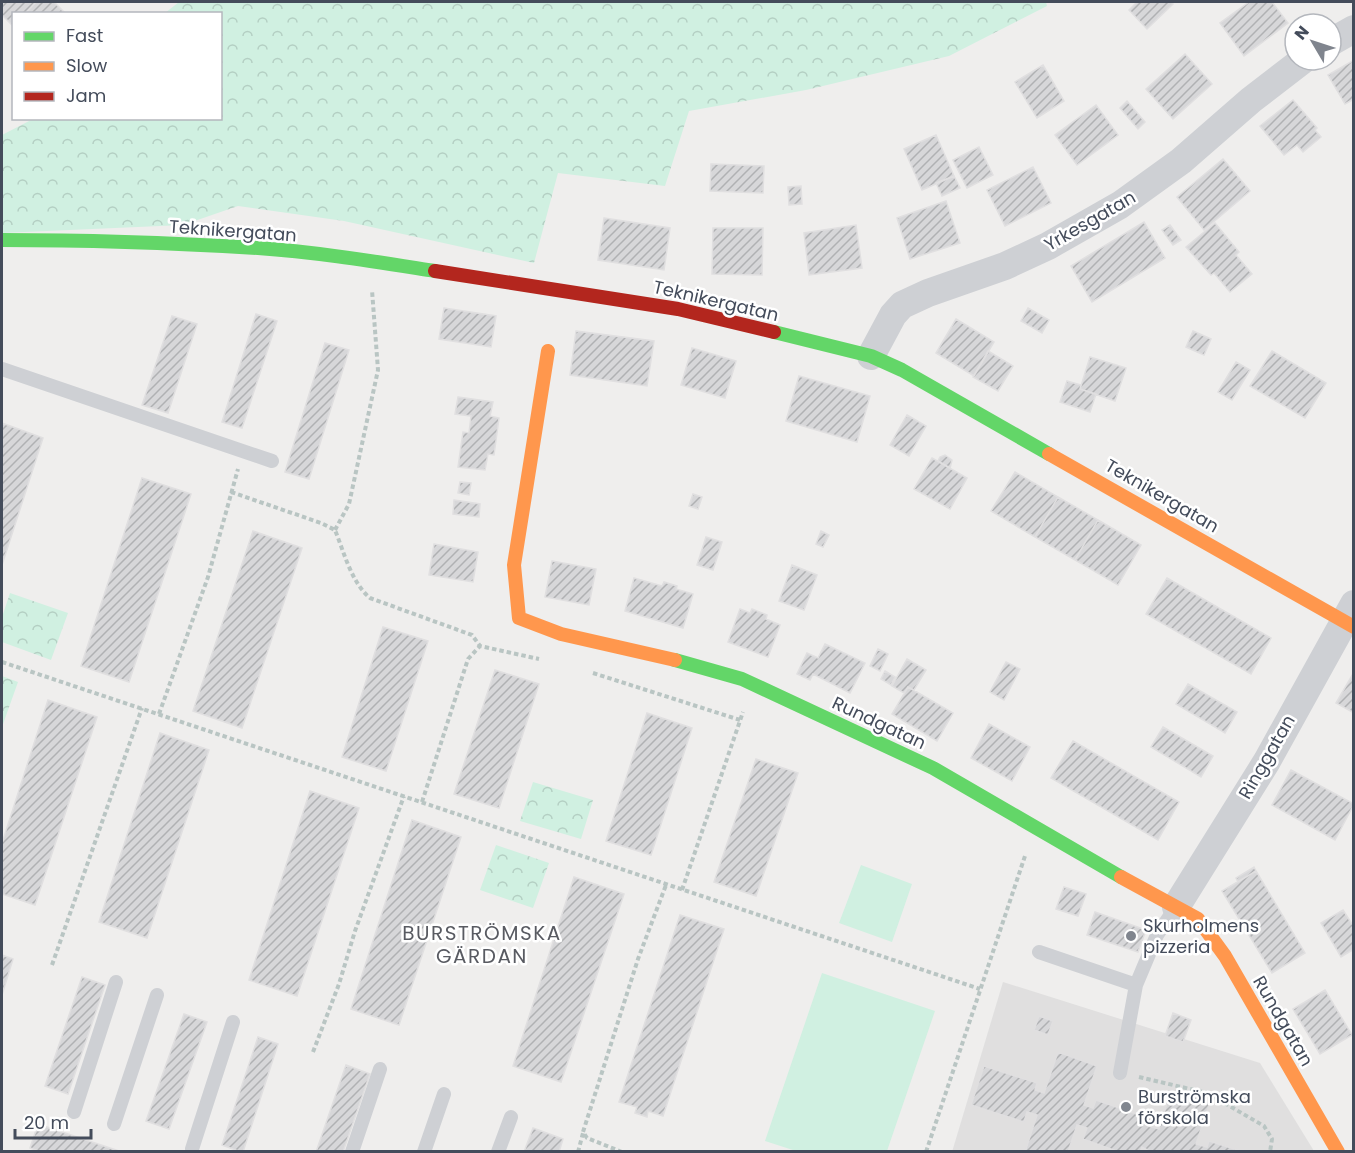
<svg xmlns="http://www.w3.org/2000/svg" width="1355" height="1153" font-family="Poppins,sans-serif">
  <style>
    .education { fill: #e0dfdf }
    .forest { fill: url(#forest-crowns) }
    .pitch { fill: #d0f0e1 }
    .building { fill: url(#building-hatch); stroke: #e0dfe0; stroke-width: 1.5 }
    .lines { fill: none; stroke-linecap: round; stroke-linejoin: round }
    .path { stroke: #b9c5c3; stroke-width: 4; stroke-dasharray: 4.5 3; stroke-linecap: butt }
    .lane { stroke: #ced0d4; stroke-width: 14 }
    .street { stroke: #ced0d4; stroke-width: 28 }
    .fast { stroke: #63d668; stroke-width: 14 }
    .slow { stroke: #ff974d; stroke-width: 14 }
    .jam { stroke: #b3261e; stroke-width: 14 }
    .poi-dot { fill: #80858e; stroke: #fff; stroke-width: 2 }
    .labels { text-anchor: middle; stroke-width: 5; stroke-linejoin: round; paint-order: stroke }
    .street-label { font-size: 18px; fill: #444c5b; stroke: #fff }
    .poi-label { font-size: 18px; fill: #444c5b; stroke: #fff; text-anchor: start }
    .neighbourhood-label { font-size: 20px; letter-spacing: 1.5px; fill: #595b62; stroke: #fff }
  </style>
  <defs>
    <pattern id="forest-crowns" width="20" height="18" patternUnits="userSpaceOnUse" patternTransform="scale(1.5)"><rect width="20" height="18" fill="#d0f0e1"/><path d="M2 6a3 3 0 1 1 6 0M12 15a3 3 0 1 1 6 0" fill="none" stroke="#b4cfc3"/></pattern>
    <pattern id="building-hatch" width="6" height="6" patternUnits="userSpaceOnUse" patternTransform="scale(1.5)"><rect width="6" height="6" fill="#d7d7d9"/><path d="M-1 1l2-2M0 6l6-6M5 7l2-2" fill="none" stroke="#b0b1b3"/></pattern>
  </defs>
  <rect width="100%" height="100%" fill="#efeeed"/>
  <path class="education" d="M1003 982 1260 1063 1314 1151 952 1152Z"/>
  <path class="forest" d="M179 2H1046L1047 6 949 56 806 90 689 111 665 186 558 173 534 263 344 221 238 206 183 225 2 233V135L33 119 220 118V14L165 13Z
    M10 593 68 613 51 660 2 642V617Z
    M2 676 18 682 2 727Z
    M533 782 593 800 581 839 520 821Z
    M496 845 549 863 533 908 480 890Z"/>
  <path class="pitch" d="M861 865 912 884 892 942 839 923Z
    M822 973 935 1011 887 1151H796L765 1141Z"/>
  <path class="building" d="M2 2H36L25 14H14L13 26 2 15Z
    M36 2H54L66 14H25Z
    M1137 2H1171L1173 4 1147 29 1129 10Z
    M1249 2H1272L1288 23 1244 56 1220 23Z
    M1185 54 1212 84 1173 119 1146 89Z
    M1354 60V99L1345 104 1328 75Z
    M1043 65 1064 101 1037 118 1015 82Z
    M1293 100 1317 128 1315 130 1321 137 1303 152 1297 145 1284 155 1260 126Z
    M1127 101 1145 122 1138 129 1120 108Z
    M1096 105 1118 135 1077 165 1055 135Z
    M936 135 954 176 922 190 904 149Z
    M979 147 993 175 967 188 953 160Z
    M1223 159 1250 191 1204 230 1177 197Z
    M711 164 764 166 763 193 710 191Z
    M1033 167 1051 203 1005 226 987 190Z
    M954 176 960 188 942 196 936 183Z
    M801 186 802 204 789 205 788 187Z
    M946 201 960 243 910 259 897 218Z
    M604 218 670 228 664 270 598 260Z
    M1144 222 1165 258 1092 302 1071 266Z
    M1215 223 1239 252 1236 255 1252 274 1230 292 1214 273 1211 275 1186 247Z
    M856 225 862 268 809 275 804 233Z
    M1170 225 1181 240 1173 245 1162 230Z
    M713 228H763L762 275 712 274Z
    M444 308 496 316 491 347 439 339Z
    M1028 308 1049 320 1042 333 1021 321Z
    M256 314 277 321 242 428 222 422Z
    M172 316 197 324 168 413 142 405Z
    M956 319 994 342 974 376 936 353Z
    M576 331 654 341 647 386 570 375Z
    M1193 331 1211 339 1204 355 1186 347Z
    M325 343 349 350 309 479 285 472Z
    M692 348 736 361 725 398 681 385Z
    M988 351 1013 366 998 391 973 377Z
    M1272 351 1326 383 1305 418 1250 386Z
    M1090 357 1126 368 1115 401 1080 389Z
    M1236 362 1250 370 1232 400 1218 392Z
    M799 376 870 396 857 442 786 421Z
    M1067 381 1081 385 1080 389 1096 394 1090 412 1060 402Z
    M458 397 493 402 490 416 499 418 494 455 488 454 485 470 458 467 463 432 469 433 471 416 455 414Z
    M907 415 926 426 909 456 890 445Z
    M2 423 43 438 2 565Z
    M945 455 952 460 950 468 938 461 940 457Z
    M932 458 967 478 950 509 914 489Z
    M1015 472 1058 497 1035 537 991 511Z
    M142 478 191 494 129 682 81 666Z
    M460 482 471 483 469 495 458 493Z
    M693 494 702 497 698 509 689 506Z
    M1058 497 1098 520 1075 560 1035 537Z
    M454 500 480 504 479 517 453 514Z
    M1098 520 1141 545 1118 585 1075 560Z
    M253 531 302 548 242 728 193 711Z
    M821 531 829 535 823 547 816 544Z
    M706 537 722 542 713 570 697 565Z
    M434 544 478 552 473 582 429 575Z
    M552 561 596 569 589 605 545 597Z
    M792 565 817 575 804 610 779 601Z
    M634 578 662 586 664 582 677 586 676 589 693 594 683 628 625 611Z
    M1167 578 1271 638 1251 674 1146 614Z
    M740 609 750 613 752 609 767 615 766 619 780 625 768 657 728 642Z
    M383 627 428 641 386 771 342 757Z
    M825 644 865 663 850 693 813 674 810 680 797 674 807 653 818 658Z
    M878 649 888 654 880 671 870 666Z
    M907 659 926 670 914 690 908 687 904 693 892 686Z
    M1006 662 1020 669 1004 700 990 692Z
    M495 670 539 684 499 808 454 794Z
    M885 671 895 677 891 685 881 679Z
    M1354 672V713L1336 703Z
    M1188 684 1237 712 1225 733 1176 704Z
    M908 687 953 713 937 741 892 714Z
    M48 700 97 717 35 905 2 894V843Z
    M647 713 692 728 651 855 606 841Z
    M989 724 1030 747 1012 781 971 758Z
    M1163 727 1213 756 1201 777 1151 747Z
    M160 733 209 750 147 938 99 922Z
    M1073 741 1179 802 1158 840 1051 778Z
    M756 759 798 773 756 896 714 882Z
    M1291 770 1354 804 1335 840 1272 805Z
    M310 791 359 808 297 996 249 980Z
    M412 820 461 837 399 1025 351 1009Z
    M1254 867 1256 871 1238 882 1236 878Z
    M1256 871 1305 953 1272 973 1222 891Z
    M574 877 624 894 561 1082 513 1066Z
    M1064 887 1086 894 1078 916 1056 909Z
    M1343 910 1354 927V949L1341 957 1321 923Z
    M1095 912 1146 930 1138 952 1087 935Z
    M680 915 724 929 663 1116 648 1111 647 1117 635 1113 637 1107 619 1102Z
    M2 955 13 959 2 995Z
    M82 977 105 985 68 1094 45 1086Z
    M1325 990 1352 1035 1320 1054 1293 1009Z
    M1173 1013 1191 1020 1183 1042 1165 1036Z
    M184 1014 207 1022 169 1129 146 1121Z
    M1039 1016 1053 1021 1048 1035 1034 1030Z
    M258 1037 278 1044 243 1152H241L222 1145Z
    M1058 1052 1097 1066 1084 1105 1093 1108 1096 1100 1151 1119 1148 1126 1159 1129 1171 1090 1210 1102 1196 1144 1207 1147 1209 1141 1244 1152H1151L1142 1147 1140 1152H1119L1083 1139 1087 1128 1077 1125 1068 1152H1025L1037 1115 1027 1112 1024 1122 971 1105 984 1066 1037 1083 1035 1090 1044 1093Z
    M346 1065 370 1074 343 1152H316Z
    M38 1124 122 1152H42L30 1148Z
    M533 1128 563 1139 559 1152H524Z"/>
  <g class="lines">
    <path class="path" d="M231 492 321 523 335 530C344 552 351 582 370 598L472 635 480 646 539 659
      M335 530 349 504 378 370 372 290
      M2 662 980 989
      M593 673 740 720
      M159 714 208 577 238 469
      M422 802 468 659 480 646
      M682 890 743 712
      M52 965 142 708
      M313 1052 339 984 355 931 404 796
      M1139 1077 1207 1093 1264 1126 1272 1139 1270 1152
      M578 1152 583 1133
      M622 1152 587 1138 583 1132 638 959 666 885
      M926 1152 1025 856"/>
    <path class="lane" d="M2 369 272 461
      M1039 952 1136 985 1157 935 1176 907
      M1120 1073 1136 985
      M74 1112 116 982
      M114 1124 157 995
      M192 1149 233 1022
      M352 1152 380 1069
      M424 1152 444 1094
      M498 1152 511 1117"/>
    <path class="street" d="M1331 42 1354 29
      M871 356 893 315 902 305 928 293 1005 266 1048 246 1120 205 1181 161 1251 100 1303 60
      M1176 907 1267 761 1354 604"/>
    <path class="fast" d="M2 240C87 240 173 243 258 248 317 252 377 262 435 271
      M774 332 871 356 902 370 1049 454
      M675 660 742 679 933 768 1121 877"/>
    <path class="slow" d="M548 351 514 565 519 618 561 634 675 660
      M1049 454 1354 627
      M1121 877 1198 919 1225 956 1338 1152"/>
    <path class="jam" d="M435 271 678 309 774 332"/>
  </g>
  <g class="poi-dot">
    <circle cx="1131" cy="936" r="6"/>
    <circle cx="1126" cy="1107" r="6"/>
  </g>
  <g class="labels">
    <g class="street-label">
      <text transform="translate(1090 221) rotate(-30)" y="6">Yrkesgatan</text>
      <text transform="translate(233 231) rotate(4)" y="6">Teknikergatan</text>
      <text transform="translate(716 301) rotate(13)" y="6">Teknikergatan</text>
      <text transform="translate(1162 496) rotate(30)" y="6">Teknikergatan</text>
      <text transform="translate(879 723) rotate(25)" y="6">Rundgatan</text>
      <text transform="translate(1267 757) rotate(-60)" y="6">Ringgatan</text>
      <text transform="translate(1283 1021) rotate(60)" y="6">Rundgatan</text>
    </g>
    <g class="poi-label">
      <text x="1143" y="932">Skurholmens<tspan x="1143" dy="21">pizzeria</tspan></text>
      <text x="1138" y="1103">Burströmska<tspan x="1138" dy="21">förskola</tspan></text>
    </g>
    <g class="neighbourhood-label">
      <text x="482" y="940">BURSTRÖMSKA<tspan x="482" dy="23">GÄRDAN</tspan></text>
    </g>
  </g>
  <rect width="1355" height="1153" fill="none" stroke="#444c5b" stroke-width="6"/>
  <rect x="12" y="12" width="210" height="108" fill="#ffffff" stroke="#b4b7bd" stroke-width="1.5"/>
  <rect x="24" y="32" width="30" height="9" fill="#63d668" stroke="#b4b7bd" stroke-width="1.5"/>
  <text x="66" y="42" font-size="18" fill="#444c5b">Fast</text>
  <rect x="24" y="62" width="30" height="9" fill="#ff974d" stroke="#b4b7bd" stroke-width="1.5"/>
  <text x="66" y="72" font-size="18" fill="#444c5b">Slow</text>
  <rect x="24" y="92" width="30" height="9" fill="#b3261e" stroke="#b4b7bd" stroke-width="1.5"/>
  <text x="66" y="102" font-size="18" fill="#444c5b">Jam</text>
  <g transform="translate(1313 42) rotate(309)"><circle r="28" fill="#ffffff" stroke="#b4b7bd" stroke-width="1.5"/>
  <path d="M0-4.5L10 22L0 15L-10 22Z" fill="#80858e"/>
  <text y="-9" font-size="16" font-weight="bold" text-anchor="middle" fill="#444c5b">N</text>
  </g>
  <path d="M15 1129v9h76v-9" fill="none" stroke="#444c5b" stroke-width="3"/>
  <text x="24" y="1129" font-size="18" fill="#444c5b" stroke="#ffffff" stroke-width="4.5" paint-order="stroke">20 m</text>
</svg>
